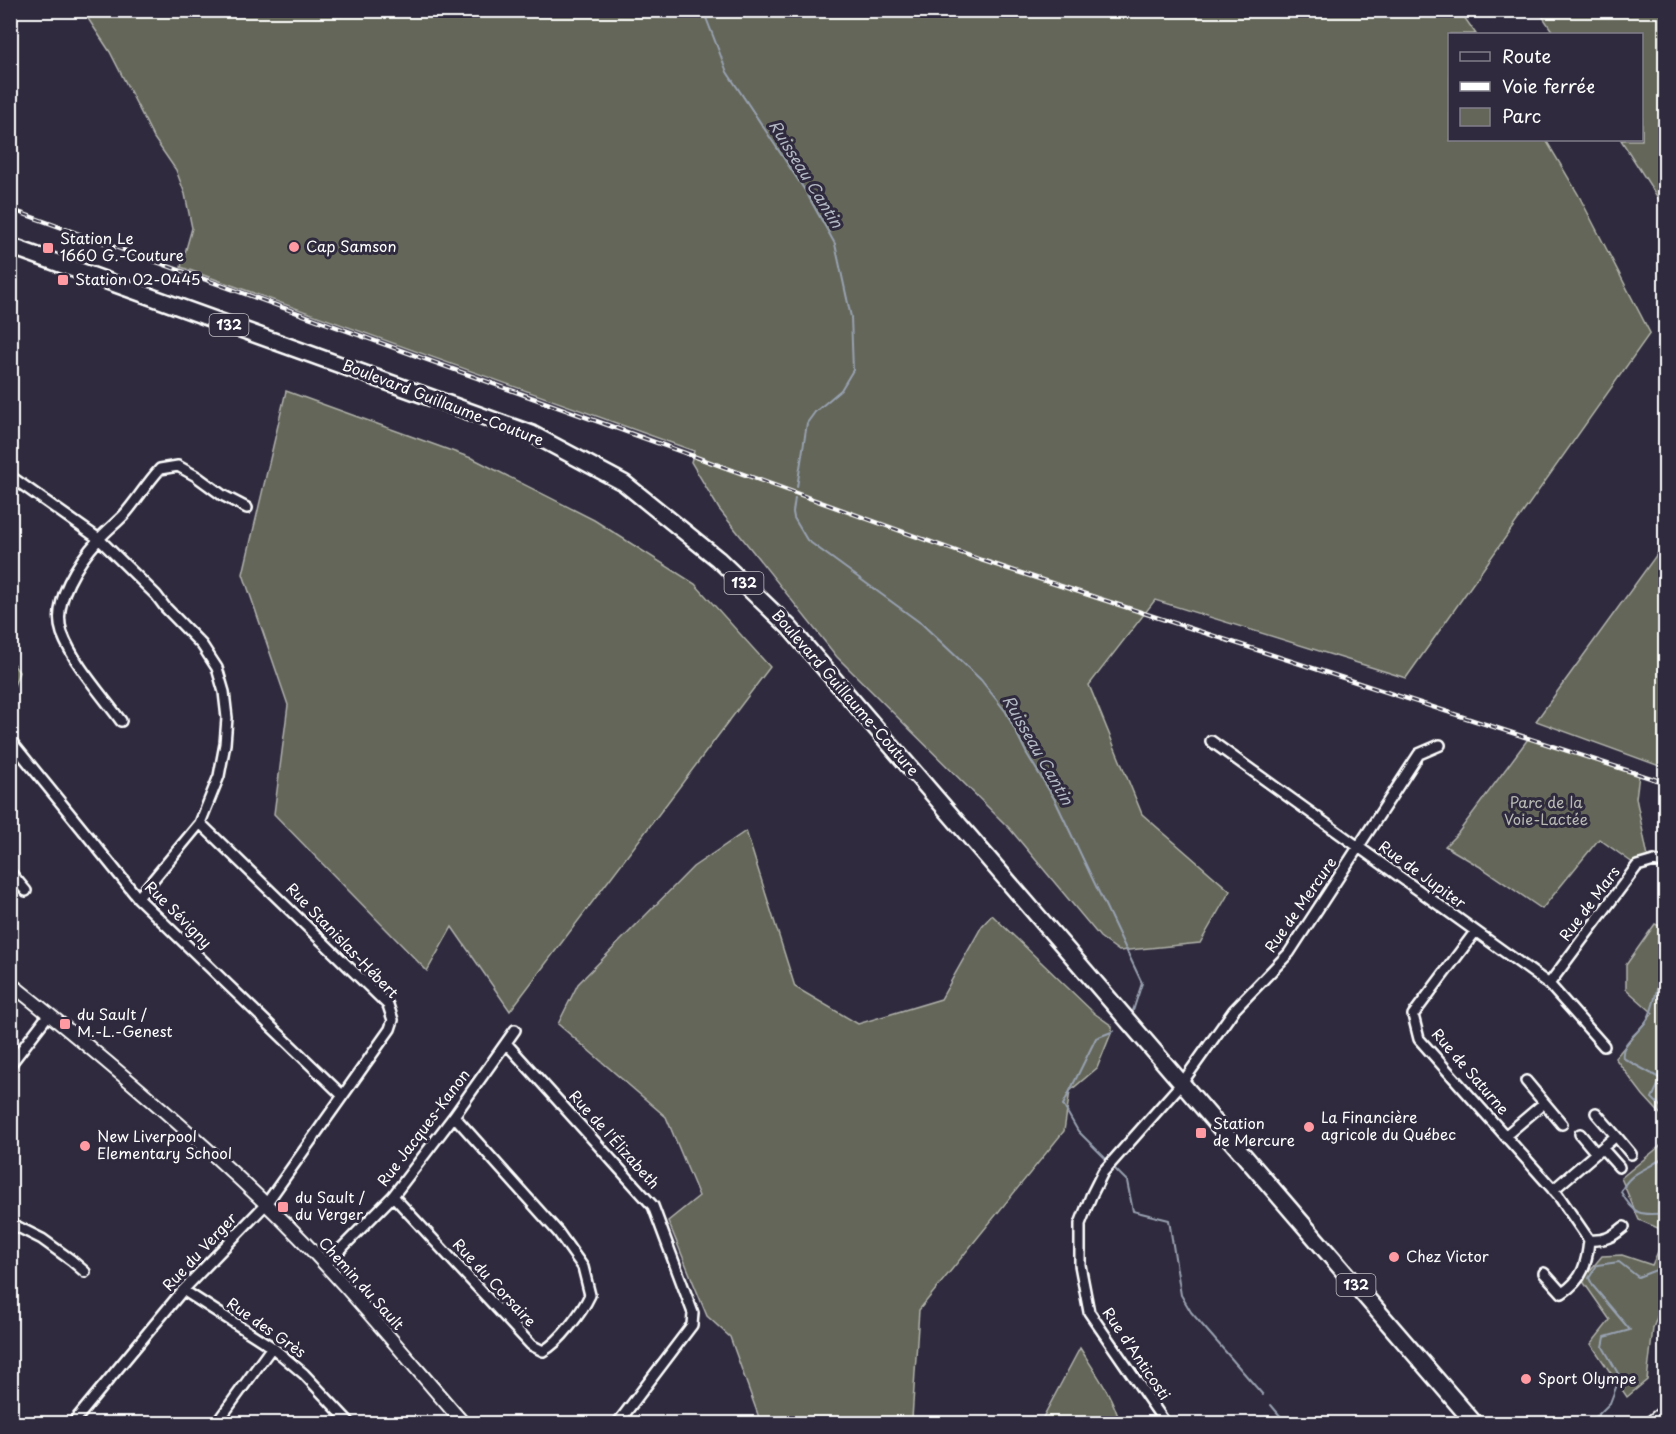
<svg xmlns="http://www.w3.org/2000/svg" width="1676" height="1434" font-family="'Playpen Sans',sans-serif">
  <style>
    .green { fill: #636658; stroke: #b1b2ac; stroke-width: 1.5 }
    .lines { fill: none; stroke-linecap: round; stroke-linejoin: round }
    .stream { stroke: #98a1b1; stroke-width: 2 }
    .minor-casing { stroke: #fff; stroke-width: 14 }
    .tertiary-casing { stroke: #fff; stroke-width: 16 }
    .primary-casing { stroke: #fff; stroke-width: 20 }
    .minor { stroke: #2f2a3d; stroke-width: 9 }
    .tertiary { stroke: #2f2a3d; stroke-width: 12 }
    .primary { stroke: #2f2a3d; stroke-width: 15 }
    .rail-casing { stroke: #fff; stroke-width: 4.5 }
    .rail { stroke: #2f2a3d; stroke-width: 2; stroke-dasharray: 7; stroke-linecap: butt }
    .poi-dot { fill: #ff9aa2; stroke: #2f2a3d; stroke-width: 2 }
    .labels { text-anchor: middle; stroke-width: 6; stroke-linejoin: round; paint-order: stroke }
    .shield { fill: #2f2a3d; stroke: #c1bfc5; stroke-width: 1.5 }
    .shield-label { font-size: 14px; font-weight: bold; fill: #fff }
    .poi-label { font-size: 15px; fill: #fff; stroke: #2f2a3d; text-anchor: start }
    .street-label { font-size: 15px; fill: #fff; stroke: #2f2a3d }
    .park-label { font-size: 15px; fill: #b9bab4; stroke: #2f2a3d }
    .water-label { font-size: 16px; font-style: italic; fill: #b2b8c4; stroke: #2f2a3d }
  </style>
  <rect width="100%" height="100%" fill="#2f2a3d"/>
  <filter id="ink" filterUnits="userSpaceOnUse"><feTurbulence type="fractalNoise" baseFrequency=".0167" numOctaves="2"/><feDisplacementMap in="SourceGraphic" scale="12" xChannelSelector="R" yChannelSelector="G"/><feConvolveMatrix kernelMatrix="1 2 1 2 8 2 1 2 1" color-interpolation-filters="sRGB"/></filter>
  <g filter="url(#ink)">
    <path class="green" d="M83 11H1460L1476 34H1450V140H1546L1578 194 1650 333 1406 678 1155 600 1089 685 1142 814 1230 891 1200 943 1119 951 1100 937 1010 829 837 657 719 509 691 462 694 451 181 267 192 228 185 194 176 170 154 138 110 52Z
      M1539 11H1665V209L1621 140H1642V34H1554Z
      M286 391 474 459 594 520 695 584 770 667 510 1011 452 927 427 971 274 814 288 705 243 574Z
      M1665 543V768L1536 721Z
      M11 661 19 672 11 694Z
      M1528 739 1639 775 1636 798 1649 862 1637 866 1599 839 1542 909 1482 868 1445 846 1458 833Z
      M746 831 795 987 858 1024 941 999 982 926 992 915 1094 1013 1112 1026V1031L1097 1068 1070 1091 1064 1131 919 1310 912 1419 915 1423H761L730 1337 707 1316 668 1221 699 1196 666 1117 558 1024 578 984 693 867Z
      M1655 924 1665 928V1119L1643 1095 1615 1058 1653 1013 1626 989V965Z
      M1665 1142V1231L1639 1220 1621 1178Z
      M1665 1236V1296L1653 1328 1647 1380 1627 1397 1591 1344 1610 1320 1582 1280 1602 1256 1622 1255 1652 1265Z
      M1080 1348C1095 1372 1113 1396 1120 1423H1040Z"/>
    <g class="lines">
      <path class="stream" d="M703 10 727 72 806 192 835 244 851 317 853 370 841 390 815 412 807 423 797 487
        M795 498 793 512 794 518 807 540 922 624 981 680 1006 712 1027 754 1055 800 1142 983 1132 1014
        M1666 962C1657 976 1657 1003 1647 1020 1640 1032 1620 1042 1623 1058L1661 1079 1652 1098 1666 1112
        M1666 1154C1651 1171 1630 1169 1621 1192 1634 1215 1640 1216 1666 1213
        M1106 1159 1078 1131 1063 1105 1096 1038 1114 1031
        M1115 1169 1127 1181 1133 1211 1169 1220 1181 1295 1191 1312 1263 1395
        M1271 1405 1287 1424
        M1589 1424 1610 1403 1620 1377 1603 1347 1605 1337 1630 1330 1593 1286 1589 1278 1597 1265 1619 1262 1638 1277 1656 1270 1666 1251"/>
      <defs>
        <path id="minor" d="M10 476 99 539 156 595 165 607 202 645 217 668 224 692 227 718 225 744 219 776 200 823 138 898
          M121 721C102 695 73 663 62 633 51 602 79 561 99 539 106 531 115 524 123 516 136 502 146 484 160 469L178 466 196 476 222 495 247 508
          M10 740 138 898 342 1095
          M1211 741 1549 984 1604 1046
          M10 872 26 891
          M1475 932 1413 1015 1419 1039 1558 1195 1589 1240C1605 1241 1612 1237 1624 1227
          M1549 984 1637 866 1654 861 1666 864
          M506 1043 653 1206 693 1313 692 1325 617 1424
          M10 1065 49 1014
          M1526 1081 1562 1124
          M1580 1134 1596 1153
          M1505 1136 1544 1103
          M1616 1136 1631 1154
          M1602 1148 1619 1167
          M1553 1190 1616 1136 1596 1113
          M393 1196 531 1345 543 1351C560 1342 582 1312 590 1295L583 1267 558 1232 454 1116
          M10 1223 42 1239 71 1260 85 1272
          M325 1265 393 1196 454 1116 515 1030
          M1544 1273 1562 1293C1583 1280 1587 1263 1589 1240
          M183 1290 272 1347 304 1374 351 1424
          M72 1424 183 1290 266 1204 390 1029 393 1020 388 1005 200 823
          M216 1424 272 1347
          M1166 1424 1089 1312 1080 1265V1224L1091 1196 1103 1172 1182 1083 1234 1010 1289 953 1419 754 1440 745"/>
        <path id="tertiary" d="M10 983C98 1053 185 1126 266 1204 337 1272 399 1349 464 1424
          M1649 1424 1666 1410"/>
        <path id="primary" d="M10 246 532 434 624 483 718 559 789 627 1475 1424"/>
      </defs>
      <use href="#minor" class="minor-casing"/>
      <use href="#tertiary" class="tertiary-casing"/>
      <use href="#primary" class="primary-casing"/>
      <use href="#minor" class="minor"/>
      <use href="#tertiary" class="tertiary"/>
      <use href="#primary" class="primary"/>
      <defs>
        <path id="rail" d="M10 209 981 560 1666 783"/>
      </defs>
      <use href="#rail" class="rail-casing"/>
      <use href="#rail" class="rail"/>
    </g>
  </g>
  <g class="poi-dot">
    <circle cx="294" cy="247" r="6"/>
    <rect x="42" y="242" width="12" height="12" rx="3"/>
    <rect x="57" y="274" width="12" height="12" rx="3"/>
    <rect x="59" y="1018" width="12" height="12" rx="3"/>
    <circle cx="1309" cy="1127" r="6"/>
    <rect x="1195" y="1127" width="12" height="12" rx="3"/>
    <circle cx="85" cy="1146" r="6"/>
    <rect x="277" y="1201" width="12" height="12" rx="3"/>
    <circle cx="1394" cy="1257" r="6"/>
    <circle cx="1526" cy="1379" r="6"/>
  </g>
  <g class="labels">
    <g class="shield">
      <rect x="209.5" y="314" width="39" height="22" rx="4.5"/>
      <rect x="724.5" y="572" width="39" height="22" rx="4.5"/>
      <rect x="1336.5" y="1274" width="39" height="22" rx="4.5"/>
    </g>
    <g class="shield-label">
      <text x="229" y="330">132</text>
      <text x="744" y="588">132</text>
      <text x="1356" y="1290">132</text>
    </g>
    <g class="poi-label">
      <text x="60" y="244">Station Le<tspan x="60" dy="17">1660 G.-Couture</tspan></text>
      <text x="306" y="252">Cap Samson</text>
      <text x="75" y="285">Station 02-0445</text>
      <text x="77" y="1020">du Sault /<tspan x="77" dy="17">M.-L.-Genest</tspan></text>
      <text x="1321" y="1123">La Financière<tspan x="1321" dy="17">agricole du Québec</tspan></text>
      <text x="1213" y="1129">Station<tspan x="1213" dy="17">de Mercure</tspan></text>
      <text x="97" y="1142">New Liverpool<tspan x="97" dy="17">Elementary School</tspan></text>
      <text x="295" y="1203">du Sault /<tspan x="295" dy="17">du Verger</tspan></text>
      <text x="1406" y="1262">Chez Victor</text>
      <text x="1538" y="1384">Sport Olympe</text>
    </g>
    <g class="street-label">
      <text transform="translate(443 403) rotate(21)" y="5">Boulevard Guillaume-Couture</text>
      <text transform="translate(845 693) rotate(49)" y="5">Boulevard Guillaume-Couture</text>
      <text transform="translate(1422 875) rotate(36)" y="5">Rue de Jupiter</text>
      <text transform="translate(1590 904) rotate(-53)" y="5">Rue de Mars</text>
      <text transform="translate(1301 905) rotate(-55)" y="5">Rue de Mercure</text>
      <text transform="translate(178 915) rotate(45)" y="5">Rue Sévigny</text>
      <text transform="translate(342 941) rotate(46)" y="5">Rue Stanislas-Hébert</text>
      <text transform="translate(1470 1072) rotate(49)" y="5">Rue de Saturne</text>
      <text transform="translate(424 1128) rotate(-53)" y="5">Rue Jacques-Kanon</text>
      <text transform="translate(614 1140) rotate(48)" y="5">Rue de l'Élizabeth</text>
      <text transform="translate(200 1252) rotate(-47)" y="5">Rue du Verger</text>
      <text transform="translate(494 1283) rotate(47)" y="5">Rue du Corsaire</text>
      <text transform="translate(361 1284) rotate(48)" y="5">Chemin du Sault</text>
      <text transform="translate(266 1328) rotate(35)" y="5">Rue des Grès</text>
      <text transform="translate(1136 1354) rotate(56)" y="5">Rue d'Anticosti</text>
    </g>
    <g class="park-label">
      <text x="1546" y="808">Parc de la<tspan x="1546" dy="17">Voie-Lactée</tspan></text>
    </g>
    <g class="water-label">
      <text transform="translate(806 174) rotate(58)" y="6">Ruisseau Cantin</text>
      <text transform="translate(1038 750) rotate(60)" y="6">Ruisseau Cantin</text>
    </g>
  </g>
  <rect width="1676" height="1434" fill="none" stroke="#2f2a3d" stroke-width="36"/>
  <rect x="18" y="18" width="1640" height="1398" fill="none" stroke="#fff" stroke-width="2" filter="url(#ink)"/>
  <rect x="1448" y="33" width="195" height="108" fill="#2f2a3d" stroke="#827f8b" stroke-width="1.5"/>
  <rect x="1460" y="52" width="30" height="9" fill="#2f2a3d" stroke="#827f8b" stroke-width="1.5"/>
  <text x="1502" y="63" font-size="18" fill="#ffffff">Route</text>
  <rect x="1460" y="82" width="30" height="9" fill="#ffffff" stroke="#827f8b" stroke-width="1.5"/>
  <text x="1502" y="93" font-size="18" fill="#ffffff">Voie ferrée</text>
  <rect x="1460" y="108" width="30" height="18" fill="#636658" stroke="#827f8b" stroke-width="1.5"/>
  <text x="1502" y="123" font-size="18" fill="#ffffff">Parc</text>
</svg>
